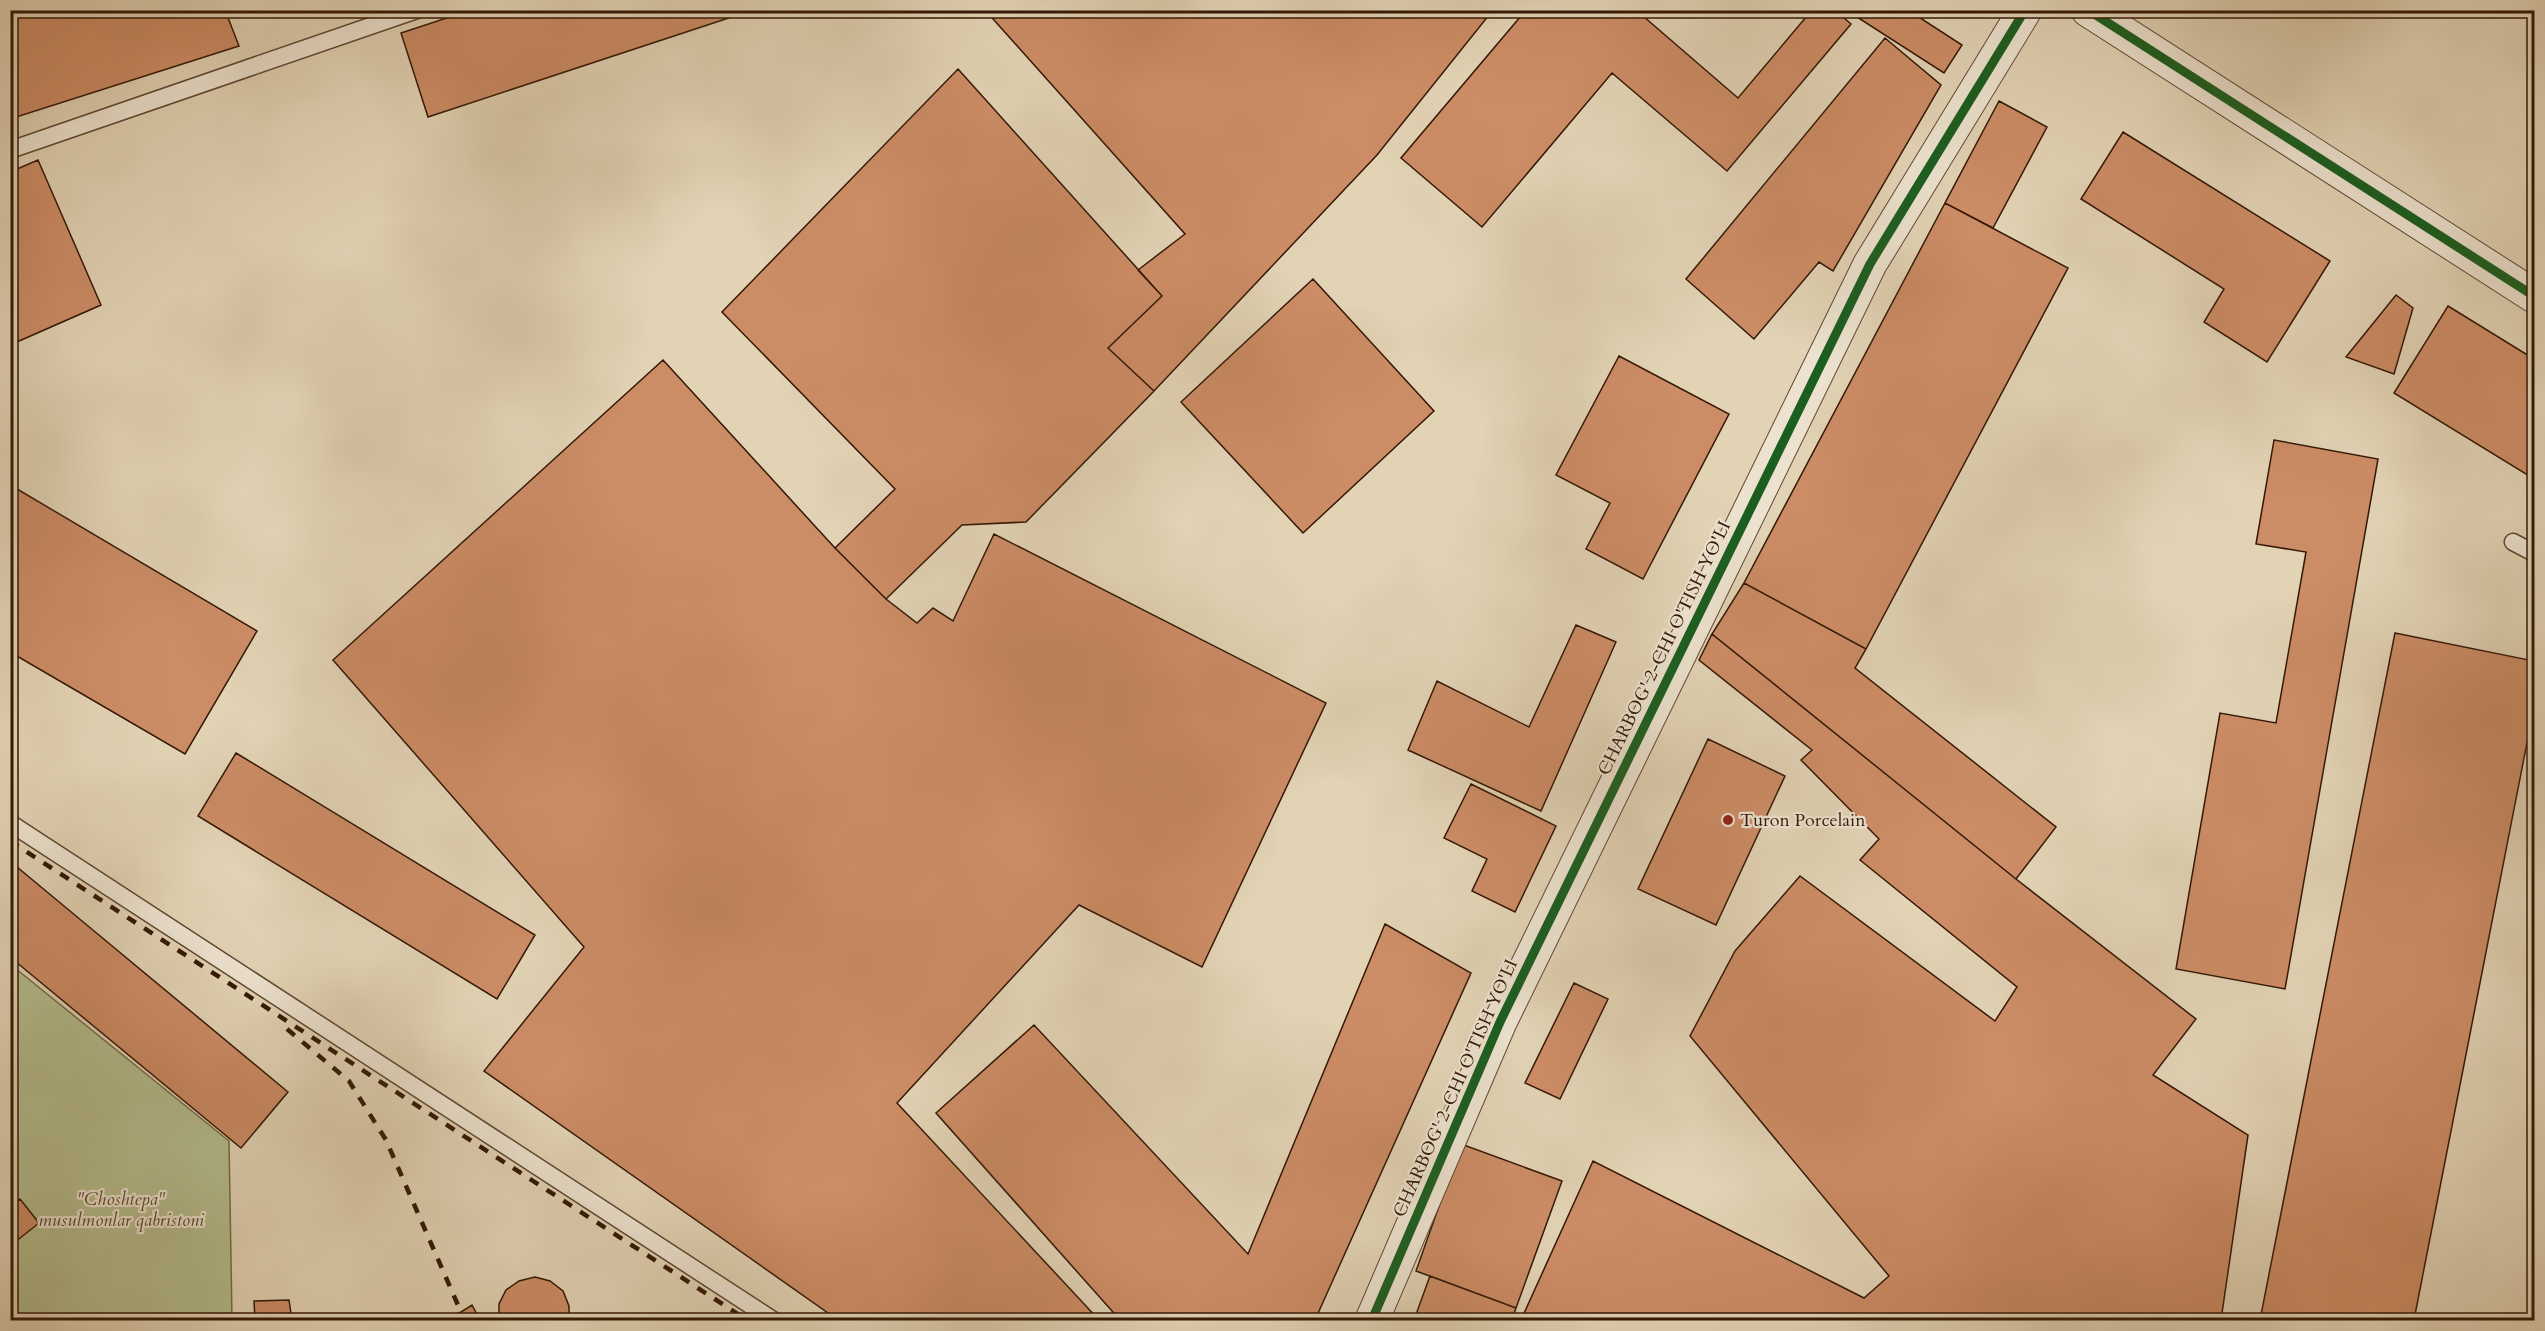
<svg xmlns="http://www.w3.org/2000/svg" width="2545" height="1331" font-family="Cardo,serif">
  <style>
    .green { fill: #b4bc8d; stroke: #746a4a; stroke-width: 1.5 }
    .building { fill: #cc8c66; stroke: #331806; stroke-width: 1.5 }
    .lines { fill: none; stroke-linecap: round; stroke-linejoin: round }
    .service-casing { stroke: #5f4732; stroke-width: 19 }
    .minor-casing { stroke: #5f4732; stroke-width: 35 }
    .tertiary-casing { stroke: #5f4732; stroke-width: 35 }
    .service { stroke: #ece2cf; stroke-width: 16 }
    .minor { stroke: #ece2cf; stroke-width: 33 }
    .tertiary { stroke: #ece2cf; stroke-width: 33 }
    .rail { stroke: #331806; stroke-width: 4.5; stroke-dasharray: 10 10; stroke-linecap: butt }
    .cycleway-casing { stroke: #ece2cf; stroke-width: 13 }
    .cycleway { stroke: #1b5e20; stroke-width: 9 }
    .poi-dot { fill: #8f2418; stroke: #ece2cf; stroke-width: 2 }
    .labels { text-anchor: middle; stroke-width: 4.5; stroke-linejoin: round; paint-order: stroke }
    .street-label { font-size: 18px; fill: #331806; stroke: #ece2cf }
    .poi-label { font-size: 18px; fill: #331806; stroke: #ece2cf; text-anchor: start }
    .park-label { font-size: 18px; font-style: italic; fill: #5a492e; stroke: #ece2cf }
  </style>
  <rect width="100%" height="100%" fill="#e2d3b5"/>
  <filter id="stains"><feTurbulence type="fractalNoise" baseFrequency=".00333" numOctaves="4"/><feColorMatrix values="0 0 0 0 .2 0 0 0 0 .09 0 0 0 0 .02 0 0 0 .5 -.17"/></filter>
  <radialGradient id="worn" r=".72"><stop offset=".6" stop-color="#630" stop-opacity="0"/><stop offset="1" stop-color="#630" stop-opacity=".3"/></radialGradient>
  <path class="green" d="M10 964 229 1141 232 1320H11Z"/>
  <path class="building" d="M10 10H225L239 46 10 119Z
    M471 10H753L428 117 401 33Z
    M985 10H1493L1377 155 1154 391 1108 348 1162 296 1138 270 1185 234Z
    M1526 10H1636L1738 98 1812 10H1835L1851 24 1727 171 1612 73 1482 227 1401 158Z
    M1846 10H1908L1962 45 1944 73Z
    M1885 38 1941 85 1833 271 1819 262 1754 339 1686 279Z
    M958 69 1162 296 1108 348 1154 391 1026 522 962 525 886 599 835 548 895 489 722 312Z
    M1999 101 2047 127 1993 228 1945 203Z
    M2123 132 2330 261 2267 362 2204 322 2224 289 2081 199Z
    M38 160 101 305 10 345V172Z
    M1945 203 2068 268 1866 649 1744 583Z
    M1313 279 1434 411 1303 533 1181 402Z
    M2396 295 2413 308 2394 374 2346 357Z
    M2448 306 2534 359V479L2394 393Z
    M1619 356 1729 414 1643 579 1586 549 1610 503 1556 475Z
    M663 360 835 548 886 599 917 623 933 608 953 621 994 534 1326 703 1202 967 1079 905 897 1103 1099 1320H838L484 1071 584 947 333 660Z
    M2274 440 2378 459 2285 989 2176 969 2220 713 2276 723 2306 552 2256 544Z
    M12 486 257 631 185 754 10 652Z
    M1744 583 1866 649 1855 668 2056 827 2016 879 1712 634Z
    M1576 625 1616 642 1541 811 1408 750 1437 681 1529 727Z
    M2395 633 2534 661V707L2414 1320H2260Z
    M1712 634 2016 879 2196 1019 2153 1075 2248 1135 2221 1320H1521L1593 1161 1864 1298 1889 1276 1690 1036 1735 951 1800 876 1995 1021 2017 987 1860 860 1879 839 1801 760 1812 750 1699 660Z
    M1708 739 1785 776 1716 925 1638 889Z
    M236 753 535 935 497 999 198 816Z
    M1471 784 1556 826 1515 912 1472 891 1487 859 1444 838Z
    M17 867 288 1092 241 1148 10 957V875Z
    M1385 924 1471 973 1315 1320H1120L936 1113 1034 1025 1248 1254Z
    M1574 983 1608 999 1560 1099 1525 1083Z
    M1461 1144 1562 1181 1516 1308 1416 1271Z
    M20 1199 39 1223 10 1246V1207Z
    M1430 1276 1516 1308 1512 1320H1414Z
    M535 1277 550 1281 563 1291 569 1306V1320H499V1304L506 1290 519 1281Z
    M289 1300 292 1320H255L254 1301Z
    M472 1305 480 1320H443L461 1312Z"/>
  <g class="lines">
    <defs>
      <path id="service" d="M10 150 417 10
        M2513 542 2534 553
        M10 823 773 1320"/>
      <path id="minor" d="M1372 1320 1500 1022 1870 264 2025 10"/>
      <path id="tertiary" d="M2088 10 2534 296"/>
    </defs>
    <use href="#service" class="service-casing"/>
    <use href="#minor" class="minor-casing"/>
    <use href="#tertiary" class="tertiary-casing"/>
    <use href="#service" class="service"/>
    <use href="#minor" class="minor"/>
    <use href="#tertiary" class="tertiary"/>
    <path class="rail" d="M10 841 747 1320
      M287 1029 349 1081 386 1140 461 1312"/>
    <defs>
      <path id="cycleway" d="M2088 10 2534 296
        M1372 1320 1500 1022 1870 264 2025 10"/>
    </defs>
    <use href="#cycleway" class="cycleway-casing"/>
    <use href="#cycleway" class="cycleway"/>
  </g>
  <circle class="poi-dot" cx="1728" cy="820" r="6"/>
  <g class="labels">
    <g class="street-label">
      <text transform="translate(1664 648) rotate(-64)" y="6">CHARBOG' 2-CHI O'TISH YO'LI</text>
      <text transform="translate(1455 1088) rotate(-66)" y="6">CHARBOG' 2-CHI O'TISH YO'LI</text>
    </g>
    <g class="poi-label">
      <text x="1740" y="826">Turon Porcelain</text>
    </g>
    <g class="park-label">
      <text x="121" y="1205">"Choshtepa"<tspan x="121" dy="21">musulmonlar qabristoni</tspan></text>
    </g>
  </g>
  <rect width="2545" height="1331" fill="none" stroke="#e2d3b5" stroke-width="36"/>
  <rect x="12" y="12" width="2521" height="1307" fill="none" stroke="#331806" stroke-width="3"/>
  <rect x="18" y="18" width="2509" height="1295" fill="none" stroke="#331806" stroke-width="1.5"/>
  <rect width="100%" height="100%" filter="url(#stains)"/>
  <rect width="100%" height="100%" fill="url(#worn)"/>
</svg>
